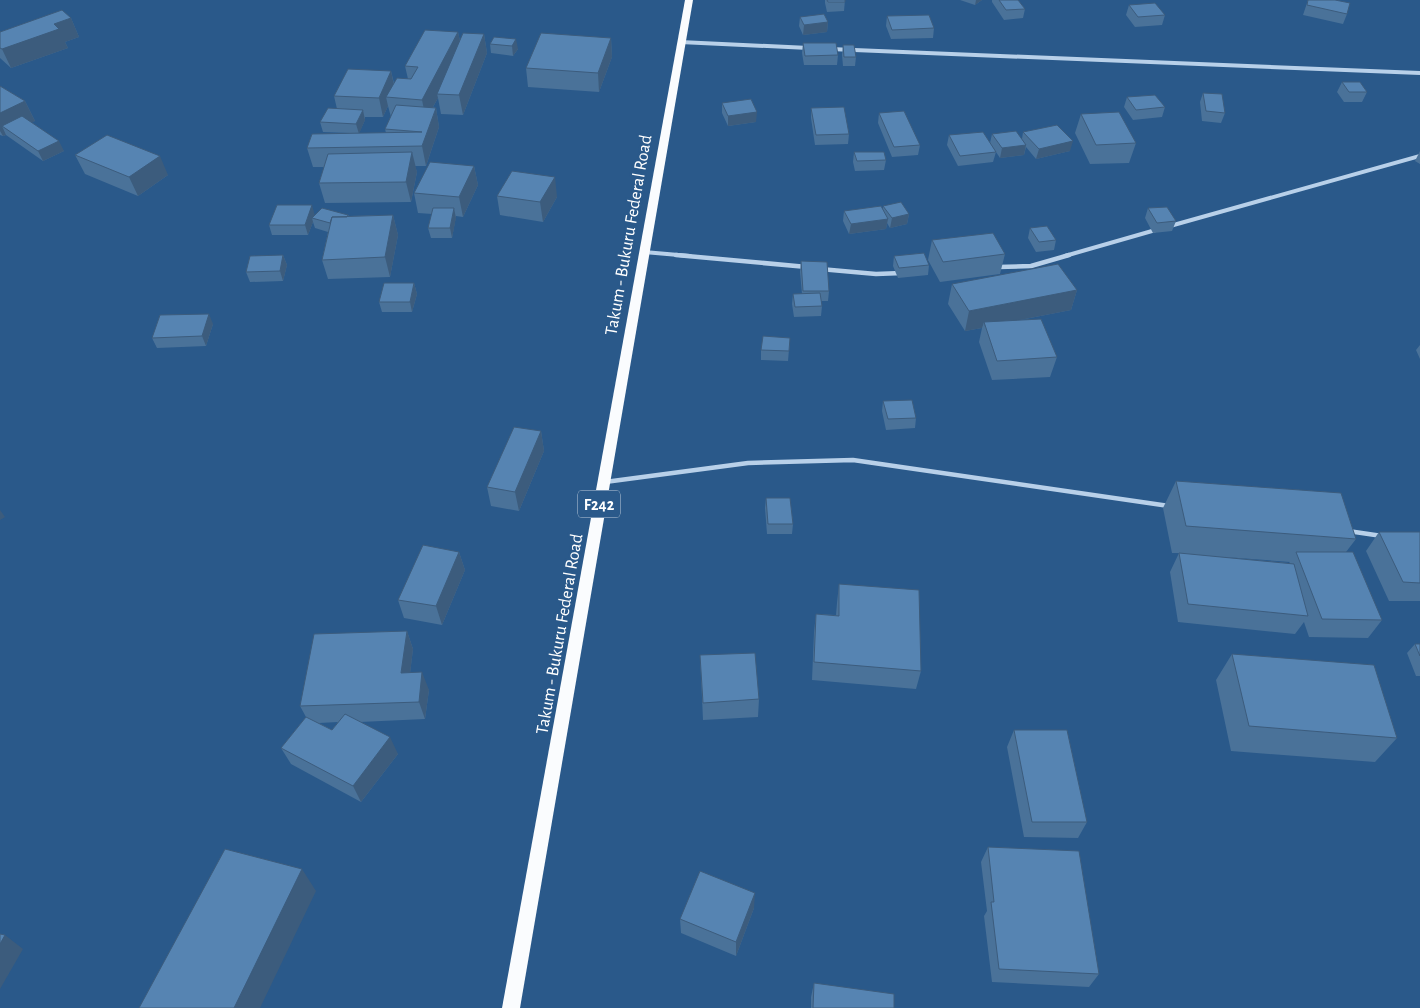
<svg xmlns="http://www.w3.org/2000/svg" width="1420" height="1008" font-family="'Alegreya Sans',sans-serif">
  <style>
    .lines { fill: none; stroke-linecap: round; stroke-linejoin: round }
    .minor-far1 { stroke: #b8d0e9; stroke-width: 4 }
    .minor { stroke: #b8d0e9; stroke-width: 4.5 }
    .primary { fill: #fafcfe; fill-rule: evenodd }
    .wall { fill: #4a7299; fill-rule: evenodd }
    .shaded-wall { fill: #3c5c7d }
    .building { fill: #5684b2; stroke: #3c5c7d }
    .labels { text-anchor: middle; stroke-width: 5; stroke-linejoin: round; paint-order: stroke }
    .shield { fill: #2a598a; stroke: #bfcddc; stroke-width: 1 }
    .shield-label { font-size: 16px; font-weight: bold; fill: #fff }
    .street-label { font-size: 18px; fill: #fff; stroke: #2a598a }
  </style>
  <rect width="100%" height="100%" fill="#2a598a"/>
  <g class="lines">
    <path class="minor-far1" d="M680 42 809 48
      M830 49 1420 73
      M1170 226 1420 156
      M644 252 690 256
      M1065 256 1159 229"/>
    <path class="minor" d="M676 255 807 267
      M998 267 1031 266 1069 255
      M820 269 876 274 902 273
      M605 482 748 463 853 460 1169 506
      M1348 531 1382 536"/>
    <path class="primary" d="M685 0H693L520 1008H502Z"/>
  </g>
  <path class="wall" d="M825 0H845L844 11 827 12 825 3Z
    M960 0H982L975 5Z
    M992 0H1018L1025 9 1023 18 1004 20 992 2Z
    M1308 0 1347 14 1343 24 1303 15Z
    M1129 5 1165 15 1162 25 1135 27 1126 15Z
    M887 16 934 28 933 38 891 39 886 26Z
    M800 17 828 22 827 32 803 35 799 26Z
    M71 18 79 37 65 42 68 48 11 68 0 58V32Z
    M458 32 460 41 484 34 487 53 463 115 441 114 438 98 433 107 436 108 439 127 426 166H415L417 172 411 202 325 203 319 183 324 167H313L307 148 349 133 323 132 320 122 337 109 334 96 391 71 394 83 408 79 405 66ZM388 106 391 117 385 129 386 133H359L365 120V117H383Z
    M494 37 518 49 513 56 491 53 490 44Z
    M611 38 612 57 599 92 528 87 526 68Z
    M803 43 838 55 837 65H804L802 53Z
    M843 45 856 57 855 66H843L842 55Z
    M1342 82 1367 92 1362 102H1344L1337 92Z
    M0 86 25 101 35 121 31 122 64 151 43 161 6 135 3 136 0 135Z
    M1203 93 1225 113 1221 123 1202 121 1200 102Z
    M1127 97 1165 107 1162 117 1133 120 1124 107Z
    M722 103 756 122 728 126 722 113Z
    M811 108 849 134 848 144 815 145 811 118Z
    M879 113 920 145 918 155 892 157 878 123Z
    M1081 114 1136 143 1129 163 1090 164 1075 133Z
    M1023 132 1070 151 1036 159 1026 147 1024 155 1000 158 996 152 993 162 958 166 947 145 949 135 990 143 992 134 1022 139Z
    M1420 151V164L1415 161Z
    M854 152 886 160 884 170 855 171 853 162Z
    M75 155 168 175 138 196 85 174Z
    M474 166 478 185 463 217 456 216 452 238H431L428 228 432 214 418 213 414 193Z
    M497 196 557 197 543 222 500 215Z
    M883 206 909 214 907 224 890 228 887 223 886 229 849 234 843 221 844 211 883 210Z
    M1148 208 1176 221 1172 231 1153 233 1145 218Z
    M315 215H348L349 216 393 215 398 235 390 277 328 279 322 260 328 232 315 228 313 222 308 235H272L269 225Z
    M1030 228 1056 240 1054 250 1036 252 1028 238Z
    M932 240 1005 254 1000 274 940 282 928 260Z
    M283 255 287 265 283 281 250 282 246 272Z
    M894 256 929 265 928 275 898 278 893 266Z
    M801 261 829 291 828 301H821L822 306 821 316 794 317 792 304 793 294H802L800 272Z
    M414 283 417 294 412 312H382L379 302Z
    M952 284 1077 290 1071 310 1020 320 1057 357 1050 377 992 380 979 342 982 328 965 331 948 304Z
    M213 324 206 346 157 348 152 338Z
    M790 338 788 361 761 360V350Z
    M1420 345V359L1416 350Z
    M883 401 916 418 915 428 886 430 882 411Z
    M541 431 544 451 519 511 491 506 487 487Z
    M1176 481 1356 539 1346 552 1382 620 1368 638 1309 637 1304 622 1295 634 1178 622 1170 572 1179 553H1172L1163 508ZM1225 557 1290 562 1289 563Z
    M766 498 793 524 792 534H767L765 508Z
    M1379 532H1420V601H1389L1366 551Z
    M459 552 465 570 442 625 404 618 398 600Z
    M839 584 921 671 916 689 812 680 814 632 816 614 836 615 837 603Z
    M407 631 413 649 410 673 429 690 425 719 360 722 398 754 361 802 291 764 281 748 306 717 300 706ZM338 722 332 730 319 723Z
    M1415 644H1420V676H1416L1407 653Z
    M1232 654 1397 738 1375 762 1231 751 1216 680Z
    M700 655 759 699 758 717 703 720Z
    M1014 730 1087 822 1078 838 1024 837 1007 747Z
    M988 847 1099 974 1089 987 992 982 984 916 987 911 981 862Z
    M754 908 736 956 681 933 680 919Z
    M814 983 894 1008H811V997Z"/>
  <path class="shaded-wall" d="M976 0H982L975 5Z
    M71 18 79 37 65 42 68 48 11 68 2 49 54 24Z
    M828 22 827 32 803 35 804 25Z
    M458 32 462 51 437 94 438 98 426 119 422 100Z
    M484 34 487 53 463 115 459 95Z
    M611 38 612 57 599 92 598 73Z
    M516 39 518 49 513 56 512 46Z
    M391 71 395 90 386 97 388 106 383 117 379 98Z
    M25 101 35 121 11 132 2 126 6 135 3 136 0 131V113Z
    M436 108 439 127 426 166 422 146Z
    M363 110 365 120 359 134 356 124Z
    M757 112 756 122 728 126V116Z
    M59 141 64 151 43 161 38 151Z
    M1073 141 1070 151 1036 159 1039 149Z
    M1026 145 1024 155 1000 158 1002 148Z
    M412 152 417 172 411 202 406 182Z
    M160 156 168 175 138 196 129 177Z
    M474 166 478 185 463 217 459 197Z
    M555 177 557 197 543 222 540 202Z
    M312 205 315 216 312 218 313 222 308 235 305 225Z
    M454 208 456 218 452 238 450 228Z
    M909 214 907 224 890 228 892 218Z
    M393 215 398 235 390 277 385 257Z
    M888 219 886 229 849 234 851 224Z
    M283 255 287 265 283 281 280 271Z
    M414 283 417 294 412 312 410 302Z
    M1077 290 1071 310 985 327 984 322 982 328 965 331 969 311Z
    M209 314 213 324 206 346 202 336Z
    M541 431 544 451 519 511 515 492Z
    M0 510 5 517 0 520Z
    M459 552 465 570 442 625 436 606Z
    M407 631 413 649 408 691 401 673Z
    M422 672 429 690 425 719 419 702Z
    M390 737 398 754 361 802 353 786Z
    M302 869 316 891 260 1008H234Z
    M755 893 754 908 736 956V942Z
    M5 935 23 949 0 989V944Z"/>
  <path class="building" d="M827 0H845V2H828Z
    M999 0H1018L1025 9 1006 10Z
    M1308 0H1335L1350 3 1347 14 1307 5Z
    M1155 3 1165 15 1138 17 1129 5Z
    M62 10 71 18 54 24 59 29 2 49 0 48V32Z
    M824 14 828 22 804 25 800 17Z
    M929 15 934 28 892 30 887 16Z
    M425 30 458 32 422 100 386 97 397 78 411 79 418 67 405 66Z
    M463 33 484 34 459 95 437 94Z
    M541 33 611 38 598 73 526 68Z
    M494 37 516 39 512 46 490 44Z
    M803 43H836L838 55 805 56Z
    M843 45H854L856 57H844Z
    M348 69 391 71 379 98 334 96Z
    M1342 82H1360L1367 92H1349Z
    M0 86 25 101 0 113Z
    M1203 93 1222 94 1225 113 1206 111Z
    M1155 95 1165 107 1136 110 1127 97Z
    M751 99 757 112 728 116 722 103Z
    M396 105 436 108 422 146 307 148 312 134 422 132 385 129Z
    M844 107 849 134 816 135 811 108Z
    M328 108 363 110 356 124 320 122Z
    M904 111 920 145 894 147 879 113Z
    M1119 112 1136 143 1096 145 1081 114Z
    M22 116 59 141 38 151 2 126Z
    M1057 125 1073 141 1039 149 1023 132Z
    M1016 131 1026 145 1002 148 992 134Z
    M983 132 996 152 960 156 949 135Z
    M107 135 160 156 129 177 75 155Z
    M412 152 406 182 319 183 328 154Z
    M854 152H884L886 160 857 161Z
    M430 162 474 166 459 197 414 193Z
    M512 171 555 177 540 202 497 196Z
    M901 202 909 214 892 218 883 206Z
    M277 205H312L305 225H269Z
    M881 206 888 219 851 224 844 211Z
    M1167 207 1176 221 1157 223 1148 208Z
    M322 208 348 215 347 217H332L330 223 312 218Z
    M433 208H454L450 228H428Z
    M393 215 385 257 322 260 332 217Z
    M1047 226 1056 240 1039 242 1030 228Z
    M993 233 1005 254 943 262 932 240Z
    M924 253 929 265 899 268 894 256Z
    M283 255 280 271 246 272 250 256Z
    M801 261 827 262 829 291H803Z
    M1058 264 1077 290 969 311 952 284Z
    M384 283H414L410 302H379Z
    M820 293 822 306 795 307 793 294Z
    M209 314 202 336 152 338 160 315Z
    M1041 319 1057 357 997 361 984 322Z
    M763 336 790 338 789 351 761 350Z
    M912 400 916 418 888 419 883 401Z
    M514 427 541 431 515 492 487 487Z
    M1176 481 1341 493 1356 539 1186 526Z
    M766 498H790L793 524H768Z
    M1379 532H1420V583L1403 582Z
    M423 545 459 552 436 606 398 600Z
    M1296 552H1353L1382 620 1322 619Z
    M1179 553 1294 564 1308 616 1188 604Z
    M839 584 919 590 921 671 814 662 816 614 839 616Z
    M407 631 401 673 422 672 419 702 300 706 314 634Z
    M1415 644H1420V656Z
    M755 653 759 699 703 703 700 655Z
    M1232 654 1374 665 1397 738 1249 726Z
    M345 714 390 737 353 786 281 748 306 717 332 730Z
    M1014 730H1067L1087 822H1032Z
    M988 847 1079 851 1099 974 999 969 991 902H994Z
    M225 849 302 869 234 1008H139Z
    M700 871 755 893 736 942 680 919Z
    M0 934 5 935 0 944Z
    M814 983 894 994V1008H813Z"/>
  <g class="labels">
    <rect class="shield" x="578" y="490.5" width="42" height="27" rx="4"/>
    <g class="shield-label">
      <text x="599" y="510">F242</text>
    </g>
    <g class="street-label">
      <text transform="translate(628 235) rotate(-80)" y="6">Takum - Bukuru Federal Road</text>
      <text transform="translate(559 634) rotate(-80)" y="6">Takum - Bukuru Federal Road</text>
    </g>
  </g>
</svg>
